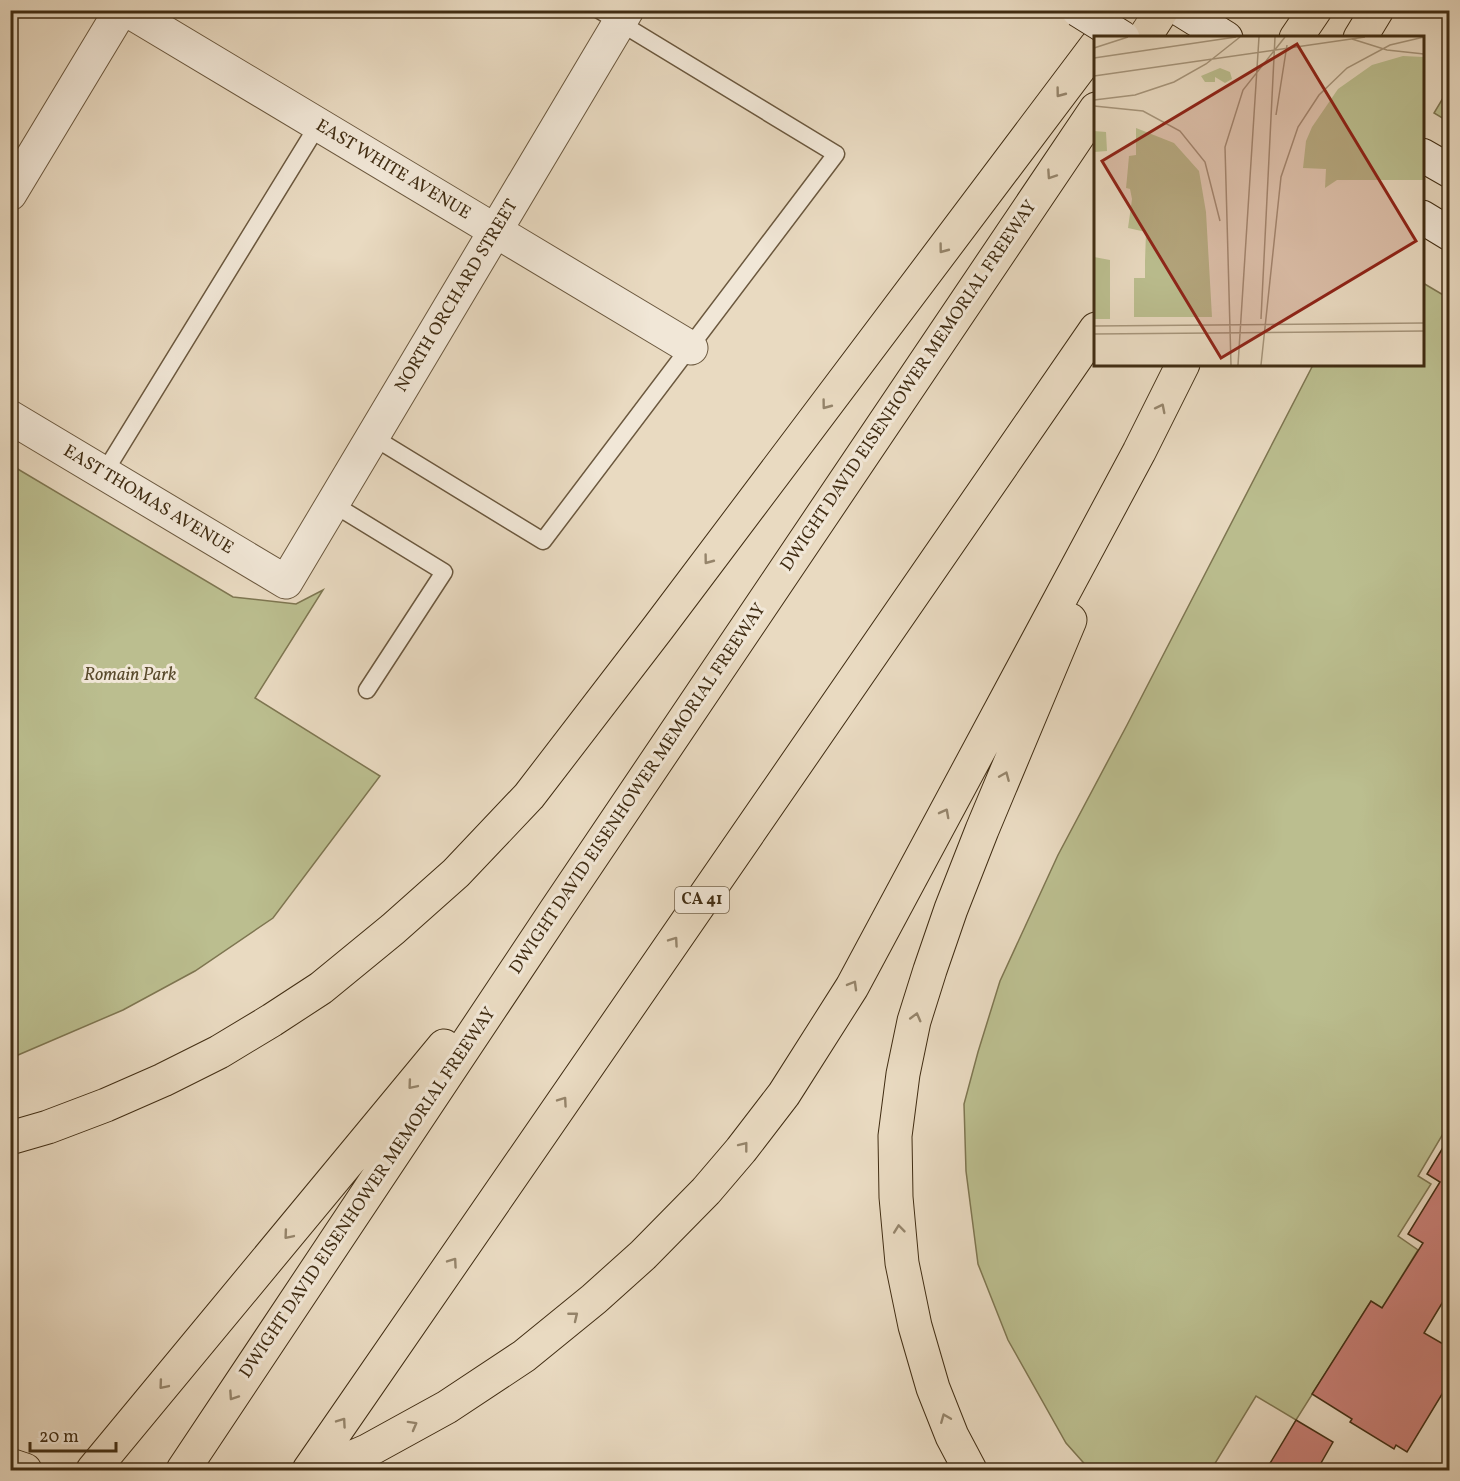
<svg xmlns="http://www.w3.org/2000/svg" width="1460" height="1481" viewBox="0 0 1460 1481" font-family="Vollkorn,serif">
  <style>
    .green { fill: #bbbe8f; stroke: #7e7651; stroke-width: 1.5 }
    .building { fill: #c97f77; stroke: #412d13; stroke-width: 1.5 }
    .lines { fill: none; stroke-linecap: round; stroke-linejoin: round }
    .lane-casing { stroke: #6b583e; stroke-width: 19 }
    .street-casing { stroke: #6b583e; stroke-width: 35 }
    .secondary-casing { stroke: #412d13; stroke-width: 35 }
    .highway-casing { stroke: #412d13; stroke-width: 35 }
    .lane { stroke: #f1e7d7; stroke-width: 16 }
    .street { stroke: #f1e7d7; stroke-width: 33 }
    .secondary { stroke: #f1e7d7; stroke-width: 33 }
    .highway { stroke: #e9dac1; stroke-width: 33 }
    .secondary-bridge-casing { stroke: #412d13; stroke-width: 35; stroke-linecap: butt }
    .secondary-bridge { stroke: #f1e7d7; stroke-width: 33 }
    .oneway { stroke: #95846a }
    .labels { text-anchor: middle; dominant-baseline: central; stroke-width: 6; stroke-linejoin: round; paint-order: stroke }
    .shield { fill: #f1e7d7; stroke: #76654e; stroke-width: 1.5 }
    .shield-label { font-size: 16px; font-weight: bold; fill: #412d13 }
    .street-label { font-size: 18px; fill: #412d13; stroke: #f1e7d7 }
    .park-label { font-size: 18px; font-style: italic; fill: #594a2c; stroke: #f1e7d7 }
    .inset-road { fill: none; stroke: #a6957b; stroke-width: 1.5 }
    .view { fill: #8f2418; fill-opacity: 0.15; stroke: #8f2418; stroke-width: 3 }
    .inset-edge { fill: none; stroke: #412d13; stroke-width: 3 }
  </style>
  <rect width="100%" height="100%" fill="#e9dac1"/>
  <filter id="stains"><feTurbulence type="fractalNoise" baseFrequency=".00333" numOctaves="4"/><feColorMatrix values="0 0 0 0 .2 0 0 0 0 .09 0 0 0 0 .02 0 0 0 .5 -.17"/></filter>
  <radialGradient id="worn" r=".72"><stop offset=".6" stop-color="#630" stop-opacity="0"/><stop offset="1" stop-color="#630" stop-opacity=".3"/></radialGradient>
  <path class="green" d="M 1449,88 L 1449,122 L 1434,113 Z
    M 1423,283 L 1450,299 L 1450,1122 L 1418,1176 L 1431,1184 L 1398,1236 L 1418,1250 L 1382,1308 L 1371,1301 L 1296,1420 L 1256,1396 L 1211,1470 L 1090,1470 L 1066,1443 L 1008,1340 L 978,1264 L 966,1171 L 964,1104 L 978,1052 L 1000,981 L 1058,855 L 1127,725 L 1313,365 L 1422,364 Z
    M 11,465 L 233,597 L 296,604 L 323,590 L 255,698 L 380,776 L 273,918 L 195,971 L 123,1010 L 11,1058 Z"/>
  <path class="building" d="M 1450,1136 L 1450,1296 L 1447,1295 L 1424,1333 L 1450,1348 L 1450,1381 L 1407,1452 L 1396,1445 L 1394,1449 L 1350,1422 L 1352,1419 L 1312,1394 L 1371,1301 L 1382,1308 L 1423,1243 L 1408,1234 L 1440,1182 L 1427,1174 Z
    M 1296,1420 L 1333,1442 L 1317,1470 L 1266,1470 Z"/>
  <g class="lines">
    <defs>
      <path id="lane" d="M 373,437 L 543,541 L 836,154 L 599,10
        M 104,473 L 318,125
        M 333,504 L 444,572 L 367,690"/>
      <path id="street" d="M 127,10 L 691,348
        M 10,194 L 121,10
        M 10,417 L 286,582 L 627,10"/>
      <path id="secondary" d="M 1181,10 L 1226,38
        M 1422,155 L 1450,171
        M 1422,217 L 1450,234"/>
      <path id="highway" d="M 1102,38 L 1122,10
        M 1144,38 L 1162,10
        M 1296,38 L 1315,10
        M 1360,38 L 1377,10
        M 10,1138 L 48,1127 L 106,1105 L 163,1080 L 219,1052 L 272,1020 L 321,988 L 393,929 L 456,873 L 529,796 L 658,628 L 1096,46
        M 10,1465 L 25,1470
        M 93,1470 L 444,1046
        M 183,1470 L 556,910 L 1096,109
        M 309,1470 L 1096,329
        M 323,1470 L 367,1451 L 447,1407 L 524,1356 L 594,1299 L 643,1255 L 706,1191 L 741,1150 L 784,1094 L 852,987 L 1139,452 L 1183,364
        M 970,1470 L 952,1436 L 933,1388 L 915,1326 L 902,1263 L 896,1197 L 895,1136 L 903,1074 L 914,1021 L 930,970 L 951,909 L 982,830 L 1070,620"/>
    </defs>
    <use href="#lane" class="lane-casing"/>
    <use href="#street" class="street-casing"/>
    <use href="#secondary" class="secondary-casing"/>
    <use href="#highway" class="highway-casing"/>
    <use href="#lane" class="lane"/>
    <use href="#street" class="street"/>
    <use href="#secondary" class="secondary"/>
    <use href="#highway" class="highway"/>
    <defs>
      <path id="secondary-bridge" d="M 1078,10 L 1123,38"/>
    </defs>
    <use href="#secondary-bridge" class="secondary-bridge-casing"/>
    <use href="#secondary-bridge" class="secondary-bridge"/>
  </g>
  <defs><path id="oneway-chevron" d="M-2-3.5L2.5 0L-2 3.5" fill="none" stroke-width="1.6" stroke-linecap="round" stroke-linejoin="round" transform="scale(1.5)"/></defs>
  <g class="oneway">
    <use href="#oneway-chevron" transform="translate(1060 93) rotate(127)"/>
    <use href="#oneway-chevron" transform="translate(1051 175) rotate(124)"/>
    <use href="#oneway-chevron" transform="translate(943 249) rotate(127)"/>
    <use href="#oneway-chevron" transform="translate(826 405) rotate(127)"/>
    <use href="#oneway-chevron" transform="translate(1161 408) rotate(-63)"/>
    <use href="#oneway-chevron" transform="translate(708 560) rotate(127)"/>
    <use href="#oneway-chevron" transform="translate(1005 776) rotate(-67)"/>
    <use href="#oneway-chevron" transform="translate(945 813) rotate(-62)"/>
    <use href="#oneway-chevron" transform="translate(674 941) rotate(-55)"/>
    <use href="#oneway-chevron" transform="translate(853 985) rotate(-60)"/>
    <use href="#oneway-chevron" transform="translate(916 1017) rotate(-75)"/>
    <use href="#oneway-chevron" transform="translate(412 1085) rotate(130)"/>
    <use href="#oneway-chevron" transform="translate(563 1101) rotate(-55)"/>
    <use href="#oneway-chevron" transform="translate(744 1146) rotate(-52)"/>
    <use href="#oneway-chevron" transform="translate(899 1229) rotate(-96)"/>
    <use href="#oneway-chevron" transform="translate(288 1235) rotate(130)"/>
    <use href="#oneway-chevron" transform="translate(453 1262) rotate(-55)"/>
    <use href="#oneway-chevron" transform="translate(574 1316) rotate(-39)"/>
    <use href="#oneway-chevron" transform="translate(163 1385) rotate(130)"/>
    <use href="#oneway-chevron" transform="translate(233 1396) rotate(124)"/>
    <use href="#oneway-chevron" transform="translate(945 1418) rotate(-112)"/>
    <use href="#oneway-chevron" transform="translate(342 1422) rotate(-55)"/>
    <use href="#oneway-chevron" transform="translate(413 1425) rotate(-29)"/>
  </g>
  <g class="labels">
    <rect class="shield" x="675" y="887" width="54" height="26" rx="4.5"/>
    <g class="shield-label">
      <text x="702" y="900">CA 41</text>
    </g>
    <g class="street-label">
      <text transform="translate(393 170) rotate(31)">EAST WHITE AVENUE</text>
      <text transform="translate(457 296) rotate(-59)">NORTH ORCHARD STREET</text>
      <text transform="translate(909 386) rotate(-56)">DWIGHT DAVID EISENHOWER MEMORIAL FREEWAY</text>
      <text transform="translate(148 500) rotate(31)">EAST THOMAS AVENUE</text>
      <text transform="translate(638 789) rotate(-56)">DWIGHT DAVID EISENHOWER MEMORIAL FREEWAY</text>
      <text transform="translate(368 1193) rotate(-56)">DWIGHT DAVID EISENHOWER MEMORIAL FREEWAY</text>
    </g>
    <g class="park-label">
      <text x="130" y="675">Romain Park</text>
    </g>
  </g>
  <g transform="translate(1094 36)">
    <rect width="330" height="330" fill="#e9dac1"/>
    <path d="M 309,20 L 330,21 L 330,144 L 243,144 L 231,152 L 232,133 L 209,132 L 212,105 L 218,91 L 244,53 L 278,29 ZM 126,32 L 136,36 L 138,43 L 131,47 L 121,41 L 121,46 L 111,46 L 107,40 ZM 42,92 L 80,107 L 105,135 L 112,176 L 118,281 L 40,281 L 40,242 L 51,242 L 51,225 L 52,196 L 34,192 L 38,163 L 36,153 L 32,152 L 33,142 L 35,120 L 42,119 ZM 0,95 L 12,96 L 13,115 L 0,116 ZM 0,221 L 16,224 L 16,283 L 0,283 Z" fill="#bbbe8f"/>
    <path class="inset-road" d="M 258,3 L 293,14 L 330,18M 0,12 L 34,1M 0,22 L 142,1M 0,40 L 271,1M 0,64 L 41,59 L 80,46 L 112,28 L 146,1M 0,70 L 49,75 L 86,95 L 111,126 L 126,185M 182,79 L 193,9M 167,283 L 181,1M 0,290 L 330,287M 0,298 L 330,295M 137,329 L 131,111 L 149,54 L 191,1M 144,329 L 165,1M 167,329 L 187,141 L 204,91 L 225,59 L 253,32 L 296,9 L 330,1"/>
    <path class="view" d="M 203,8 L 322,205 L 127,322 L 8,125 Z"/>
    <rect width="330" height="330" class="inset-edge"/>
  </g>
  <rect width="1460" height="1481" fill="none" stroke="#e9dac1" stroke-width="36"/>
  <rect x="12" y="12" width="1436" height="1457" fill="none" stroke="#412d13" stroke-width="3"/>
  <rect x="18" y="18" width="1424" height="1445" fill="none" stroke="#412d13" stroke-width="1.5"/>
  <path d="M30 1442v9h86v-9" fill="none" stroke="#412d13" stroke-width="3"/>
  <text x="39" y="1442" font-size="18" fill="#412d13" stroke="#f1e7d7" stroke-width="4.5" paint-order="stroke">20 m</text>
  <rect width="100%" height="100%" filter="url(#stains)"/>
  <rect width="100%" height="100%" fill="url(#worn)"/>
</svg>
